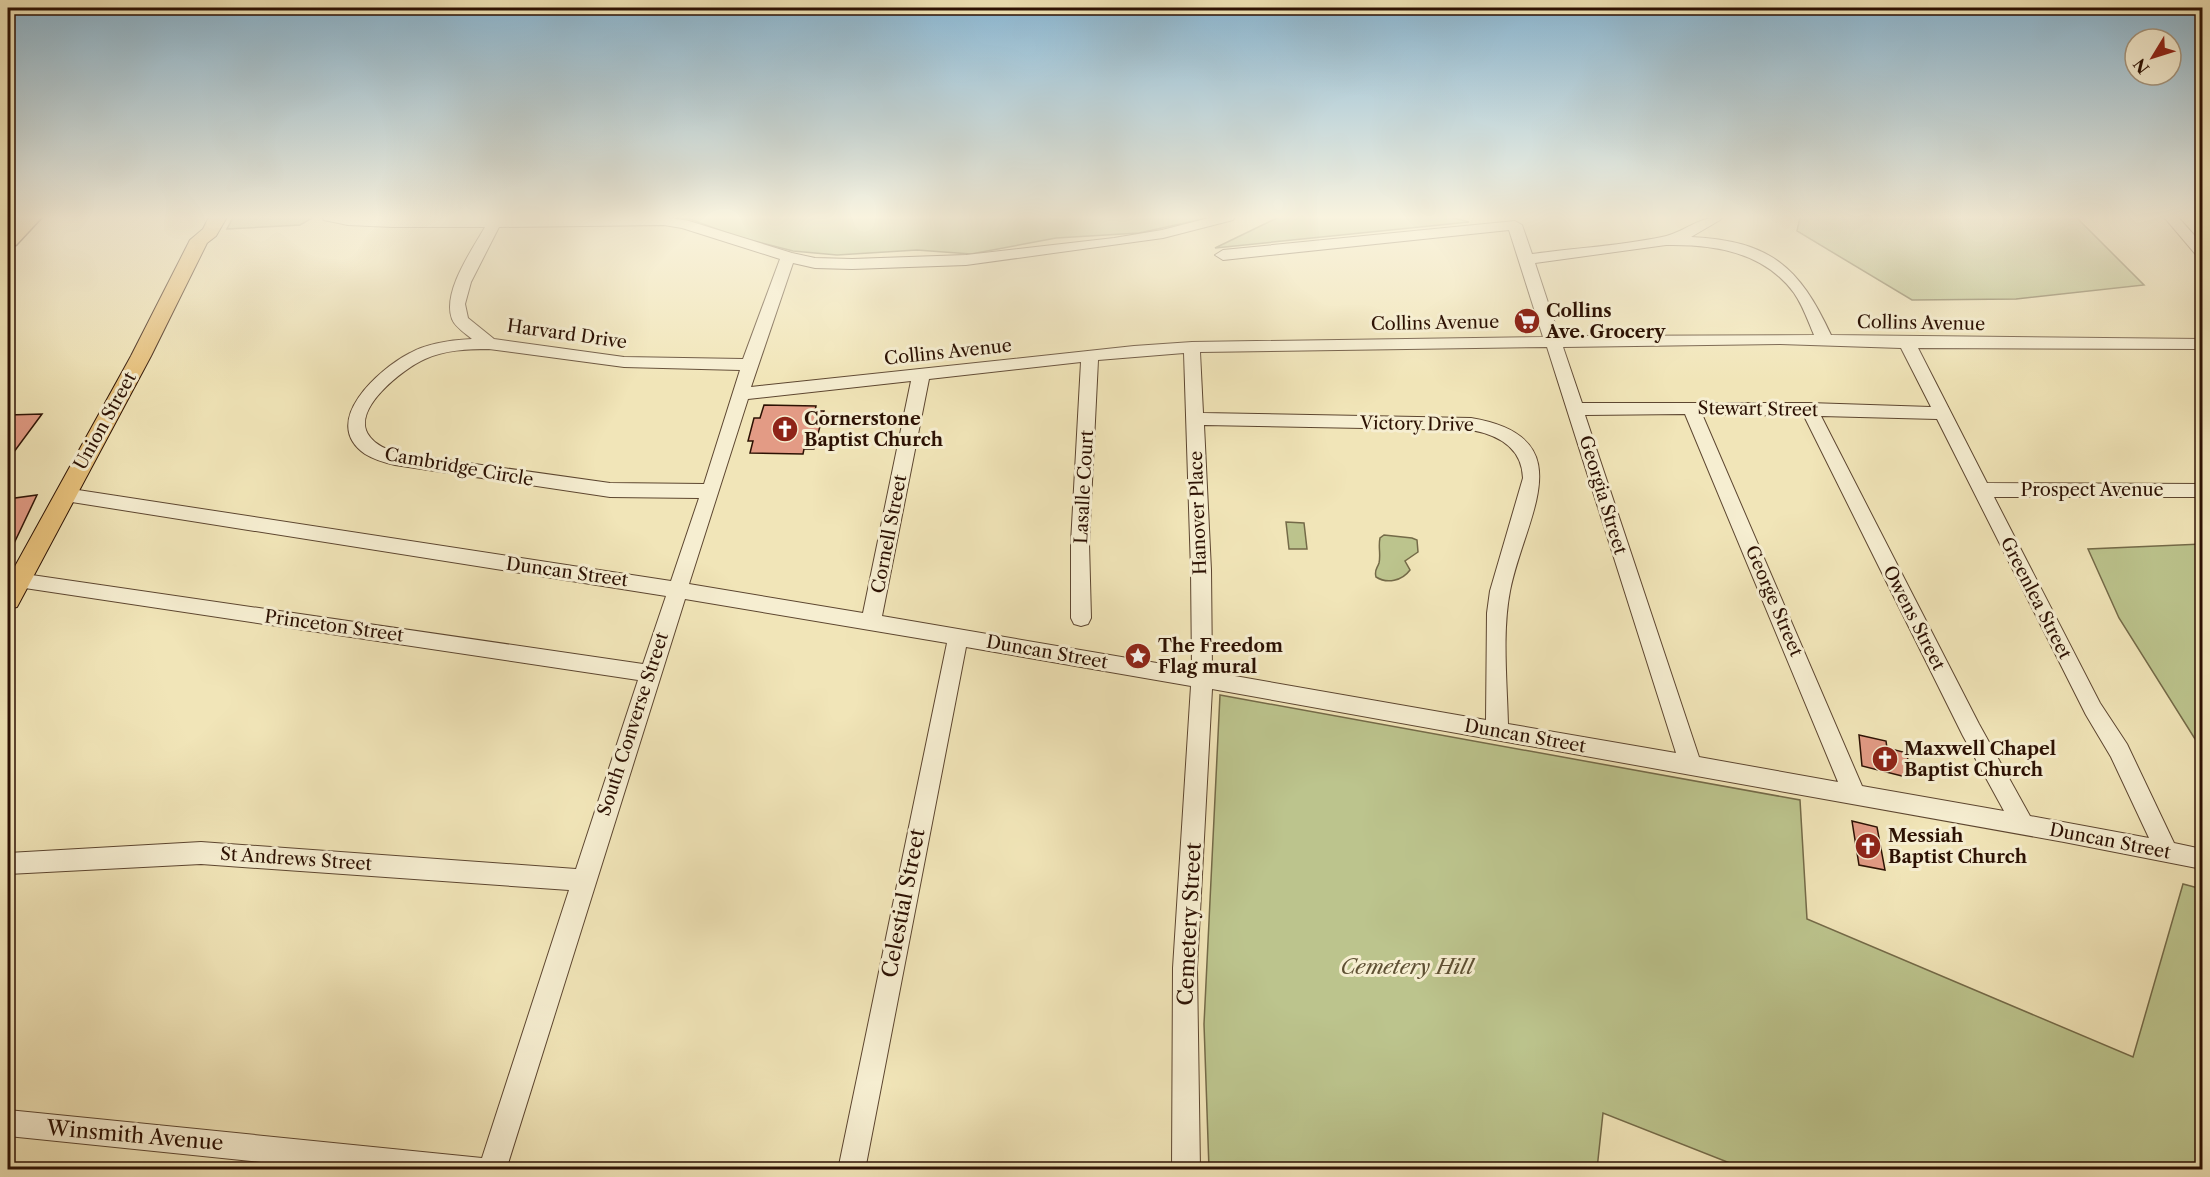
<svg xmlns="http://www.w3.org/2000/svg" width="2210" height="1177" viewBox="0 0 2210 1177" font-family="'Libre Caslon Text',serif">
  <style>
    .green { fill: #bcc48d; stroke: #746a48; stroke-width: 1.5 }
    .building { fill: #e39b85; stroke: #2c1103; stroke-width: 1.5 }
    .lines { fill: none; stroke-linecap: round; stroke-linejoin: round }
    .minor-casing { stroke: #5d4630; stroke-width: 2 }
    .major-casing { stroke: #2c1103; stroke-width: 2 }
    .highway-casing { stroke: #2c1103; stroke-width: 3 }
    .minor { fill: #f6eed1; fill-rule: evenodd }
    .major { fill: #e8c27c; fill-rule: evenodd }
    .highway { fill: #e8c27c; fill-rule: evenodd }
    .labels { text-anchor: middle; dominant-baseline: central; stroke-width: 6; stroke-linejoin: round; paint-order: stroke }
    .poi-label { font-size: 18px; font-weight: bold; fill: #2c1103; stroke: #f6eed1; text-anchor: start }
    .street-label { font-size: 18px; fill: #2c1103; stroke: #f6eed1 }
    .near-street-label { font-size: 21px; fill: #2c1103; stroke: #f6eed1 }
    .near-park-label { font-size: 21px; font-style: italic; fill: #5e5033; stroke: #f6eed1 }
  </style>
  <rect width="100%" height="100%" fill="#f1e5b8"/>
  <filter id="stains"><feTurbulence type="fractalNoise" baseFrequency=".00333" numOctaves="4"/><feColorMatrix values="0 0 0 0 .2 0 0 0 0 .09 0 0 0 0 .02 0 0 0 .5 -.17"/></filter>
  <radialGradient id="worn" r=".72"><stop offset=".6" stop-color="#630" stop-opacity="0"/><stop offset="1" stop-color="#630" stop-opacity=".3"/></radialGradient>
  <path class="green" d="M 233,217 L 314,217 L 300,225 L 227,229 Z
    M 655,217 L 1212,217 L 1139,233 L 1056,238 L 971,254 L 917,250 L 837,255 L 793,251 L 735,236 L 690,219 Z
    M 1279,217 L 1450,217 L 1469,222 L 1215,248 Z
    M 1800,217 L 2076,217 L 2144,285 L 2016,299 L 1912,300 L 1797,231 Z
    M 1286,522 L 1304,523 L 1307,549 L 1289,549 Z
    M 1384,535 L 1412,538 L 1417,540 L 1418,552 L 1405,561 L 1410,570 C 1402,581 1387,584 1376,577 C 1374,570 1377,569 1379,563 C 1381,554 1378,547 1380,538 Z
    M 2202,544 L 2202,739 L 2195,739 L 2119,618 L 2088,549 Z
    M 1220,695 L 1800,800 L 1807,919 L 2133,1057 L 2183,884 L 2202,889 L 2202,1169 L 1745,1169 L 1603,1113 L 1597,1169 L 1209,1169 L 1204,1024 Z"/>
  <path class="building" d="M 764,405 L 816,406 L 815,411 L 824,411 L 814,449 L 804,449 L 803,454 L 750,453 L 753,441 L 748,441 L 754,418 L 760,418 Z
    M 42,414 L 8,460 L 8,415 Z
    M 37,495 L 8,556 L 8,499 Z
    M 1859,735 L 1886,741 L 1887,748 L 1907,753 L 1910,778 L 1862,766 Z
    M 1852,821 L 1877,827 L 1885,870 L 1859,865 Z"/>
  <g class="lines">
    <defs>
      <path id="minor" d="M 322,217 L 664,217 L 689,221 L 792,253 L 815,258 L 852,259 L 966,255 L 1114,238 L 1162,230 L 1213,217 L 1235,217 L 1233,220 L 1163,238 L 966,265 L 852,269 L 815,268 L 793,263 L 751,387 L 1134,346 L 1192,342 L 1543,337 L 1509,230 L 1223,260 L 1215,255 L 1223,250 L 1515,221 L 1522,225 L 1532,254 C 1575,248 1619,246 1662,237 C 1686,232 1696,217 1722,217 L 1720,220 L 1691,237 C 1770,241 1799,266 1831,335 L 2202,339 L 2202,349 L 1918,348 L 1987,483 L 2202,484 L 2202,497 L 1994,497 L 2100,703 L 2127,744 L 2174,843 L 2202,849 L 2202,869 L 2064,842 L 1212,689 L 1197,968 L 1200,1170 L 1172,1170 L 1173,968 L 1191,686 L 966,647 L 865,1170 L 838,1170 L 947,643 L 685,599 L 506,1170 L 338,1170 L 8,1136 L 8,1110 L 482,1158 L 569,890 L 201,864 L 8,874 L 8,853 L 201,842 L 576,869 L 638,680 L 18,587 L 11,585 L 8,580 L 11,575 L 18,573 L 643,664 L 666,596 L 59,500 L 56,495 L 59,490 L 65,488 L 671,581 L 699,498 L 610,497 L 395,465 C 386,463 373,459 365,454 C 319,422 379,369 410,353 C 428,343 451,340 472,339 C 465,333 455,327 452,319 C 442,292 472,250 485,227 L 393,227 L 348,225 L 324,220 ZM 664,225 L 682,228 L 780,259 L 743,359 L 624,357 L 494,339 L 468,318 L 465,304 L 471,282 L 499,227 ZM 1666,245 C 1714,244 1764,252 1794,293 C 1803,306 1808,321 1814,335 L 1559,336 L 1535,263 ZM 1780,344 L 1901,348 L 1931,407 L 1809,403 L 1582,403 L 1563,347 ZM 1547,347 L 1676,753 L 1508,724 C 1507,682 1502,632 1510,591 C 1524,518 1586,437 1471,418 L 1203,413 L 1200,352 ZM 489,349 L 624,367 L 740,370 L 704,484 L 610,483 L 397,453 C 387,449 377,446 370,437 C 348,411 404,368 425,359 C 445,350 467,349 489,349 ZM 1184,353 L 1191,570 L 1192,669 L 882,616 L 929,379 L 1081,362 L 1071,543 L 1071,618 L 1074,624 L 1081,626 L 1088,624 L 1091,618 L 1089,543 L 1098,360 ZM 911,381 L 863,613 L 689,584 L 748,399 ZM 1685,414 L 1838,782 L 1699,757 L 1585,415 ZM 1702,414 L 1804,416 L 1963,736 L 2004,811 L 1862,786 ZM 1821,416 L 1937,419 L 2086,715 L 2111,757 L 2149,838 L 2030,816 L 1979,724 ZM 1204,425 L 1471,430 C 1499,435 1522,448 1523,478 L 1490,591 L 1487,613 L 1486,720 L 1212,672 L 1211,570 Z
        M 2164,217 L 2178,217 L 2202,244 L 2202,257 L 2197,256 Z"/>
      <path id="major" d="M 209,217 L 227,217 L 216,236 L 207,243 L 151,356 L 17,607 L 8,609 L 8,579 L 131,356 L 190,240 L 203,229 Z"/>
      <path id="highway" d="M 19,217 L 42,217 L 16,245 L 8,246 L 8,228 Z"/>
    </defs>
    <use href="#minor" class="minor-casing"/>
    <use href="#major" class="major-casing"/>
    <use href="#highway" class="highway-casing"/>
    <use href="#minor" class="minor"/>
    <use href="#major" class="major"/>
    <use href="#highway" class="highway"/>
  </g>
  <linearGradient id="sky" x2="0" y2="1"><stop stop-color="#8ab8d5"/><stop offset="0.57" stop-color="#f9f3df"/><stop offset="1" stop-color="#f9f3df" stop-opacity="0"/></linearGradient>
  <rect width="2210" height="381" fill="url(#sky)"/>
  <defs>
    <symbol id="supermarket-disc" viewBox="-11 -11 22 22"><circle r="9.5" fill="#8f2418" stroke="#f6eed1"/><path d="M-6-5.5h2.5l.6 2H6L4.5 2H-2.5L-4.4-4H-6ZM-1.5 3.2a1.3 1.3 0 1 0 .1 0ZM3 3.2a1.3 1.3 0 1 0 .1 0Z" fill="#fff"/></symbol>
    <symbol id="church-disc" viewBox="-11 -11 22 22"><circle r="9.5" fill="#8f2418" stroke="#f6eed1"/><path d="M-1.2-6h2.4v3.5h3.3v2.4h-3.3V6h-2.4V-.1h-3.3v-2.4h3.3Z" fill="#fff"/></symbol>
    <symbol id="sight-disc" viewBox="-11 -11 22 22"><circle r="9.5" fill="#8f2418" stroke="#f6eed1"/><path d="M0-6L1.8-2.2L6-1.7L2.9 1.2L3.7 5.4L0 3.3L-3.7 5.4L-2.9 1.2L-6-1.7L-1.8-2.2Z" fill="#fff"/></symbol>
  </defs>
  <g fill-rule="evenodd">
    <use href="#supermarket-disc" x="1512" y="306" width="30" height="30"/>
    <use href="#church-disc" x="770" y="414" width="30" height="30"/>
    <use href="#sight-disc" x="1123" y="641" width="30" height="30"/>
    <use href="#church-disc" x="1870" y="744" width="30" height="30"/>
    <use href="#church-disc" x="1853" y="831" width="30" height="30"/>
  </g>
  <g class="labels">
    <g class="poi-label">
      <text x="1546" y="311">Collins<tspan x="1546" dy="21">Ave. Grocery</tspan></text>
      <text x="804" y="419">Cornerstone<tspan x="804" dy="21">Baptist Church</tspan></text>
      <text x="1158" y="646">The Freedom<tspan x="1158" dy="21">Flag mural</tspan></text>
      <text x="1904" y="749">Maxwell Chapel<tspan x="1904" dy="21">Baptist Church</tspan></text>
      <text x="1888" y="836">Messiah<tspan x="1888" dy="21">Baptist Church</tspan></text>
    </g>
    <g class="street-label">
      <text transform="translate(1435 323) rotate(-1)">Collins Avenue</text>
      <text transform="translate(1921 323) rotate(1)">Collins Avenue</text>
      <text transform="translate(567 334) rotate(8)">Harvard Drive</text>
      <text transform="translate(948 352) rotate(-6)">Collins Avenue</text>
      <text transform="translate(1758 409) rotate(1)">Stewart Street</text>
      <text transform="translate(105 421) rotate(-61)">Union Street</text>
      <text transform="translate(1417 424) rotate(1)">Victory Drive</text>
      <text transform="translate(459 467) rotate(10)">Cambridge Circle</text>
      <text transform="translate(1084 487) rotate(-87)">Lasalle Court</text>
      <text x="2092" y="490">Prospect Avenue</text>
      <text transform="translate(1603 495) rotate(73)">Georgia Street</text>
      <text transform="translate(1198 513) rotate(-92)">Hanover Place</text>
      <text transform="translate(889 534) rotate(-79)">Cornell Street</text>
      <text transform="translate(567 572) rotate(8)">Duncan Street</text>
      <text transform="translate(2036 598) rotate(63)">Greenlea Street</text>
      <text transform="translate(1774 601) rotate(67)">George Street</text>
      <text transform="translate(1914 618) rotate(63)">Owens Street</text>
      <text transform="translate(334 626) rotate(8)">Princeton Street</text>
      <text transform="translate(1047 652) rotate(10)">Duncan Street</text>
      <text transform="translate(633 724) rotate(-72)">South Converse Street</text>
      <text transform="translate(1525 736) rotate(10)">Duncan Street</text>
      <text transform="translate(2110 841) rotate(11)">Duncan Street</text>
      <text transform="translate(296 859) rotate(4)">St Andrews Street</text>
    </g>
    <g class="near-street-label">
      <text transform="translate(903 903) rotate(-79)">Celestial Street</text>
      <text transform="translate(1189 924) rotate(-87)">Cemetery Street</text>
      <text transform="translate(135 1135) rotate(5)">Winsmith Avenue</text>
    </g>
    <g class="near-park-label">
      <text x="1407" y="966">Cemetery Hill</text>
    </g>
  </g>
  <rect width="2210" height="1177" fill="none" stroke="#f1e5b8" stroke-width="30"/>
  <rect x="9" y="9" width="2192" height="1159" fill="none" stroke="#2c1103" stroke-width="3"/>
  <rect x="15" y="15" width="2180" height="1147" fill="none" stroke="#2c1103" stroke-width="1.5"/>
  <g transform="translate(2153 57) rotate(232)"><circle r="28" fill="#f6eed1" stroke="#a5967f" stroke-width="1.5"/>
  <path d="M0-4.5L10 22L0 15L-10 22Z" fill="#8f2418"/>
  <text y="-9" font-size="16" font-weight="bold" text-anchor="middle" fill="#2c1103">N</text>
  </g>
  <rect width="100%" height="100%" filter="url(#stains)"/>
  <rect width="100%" height="100%" fill="url(#worn)"/>
</svg>
